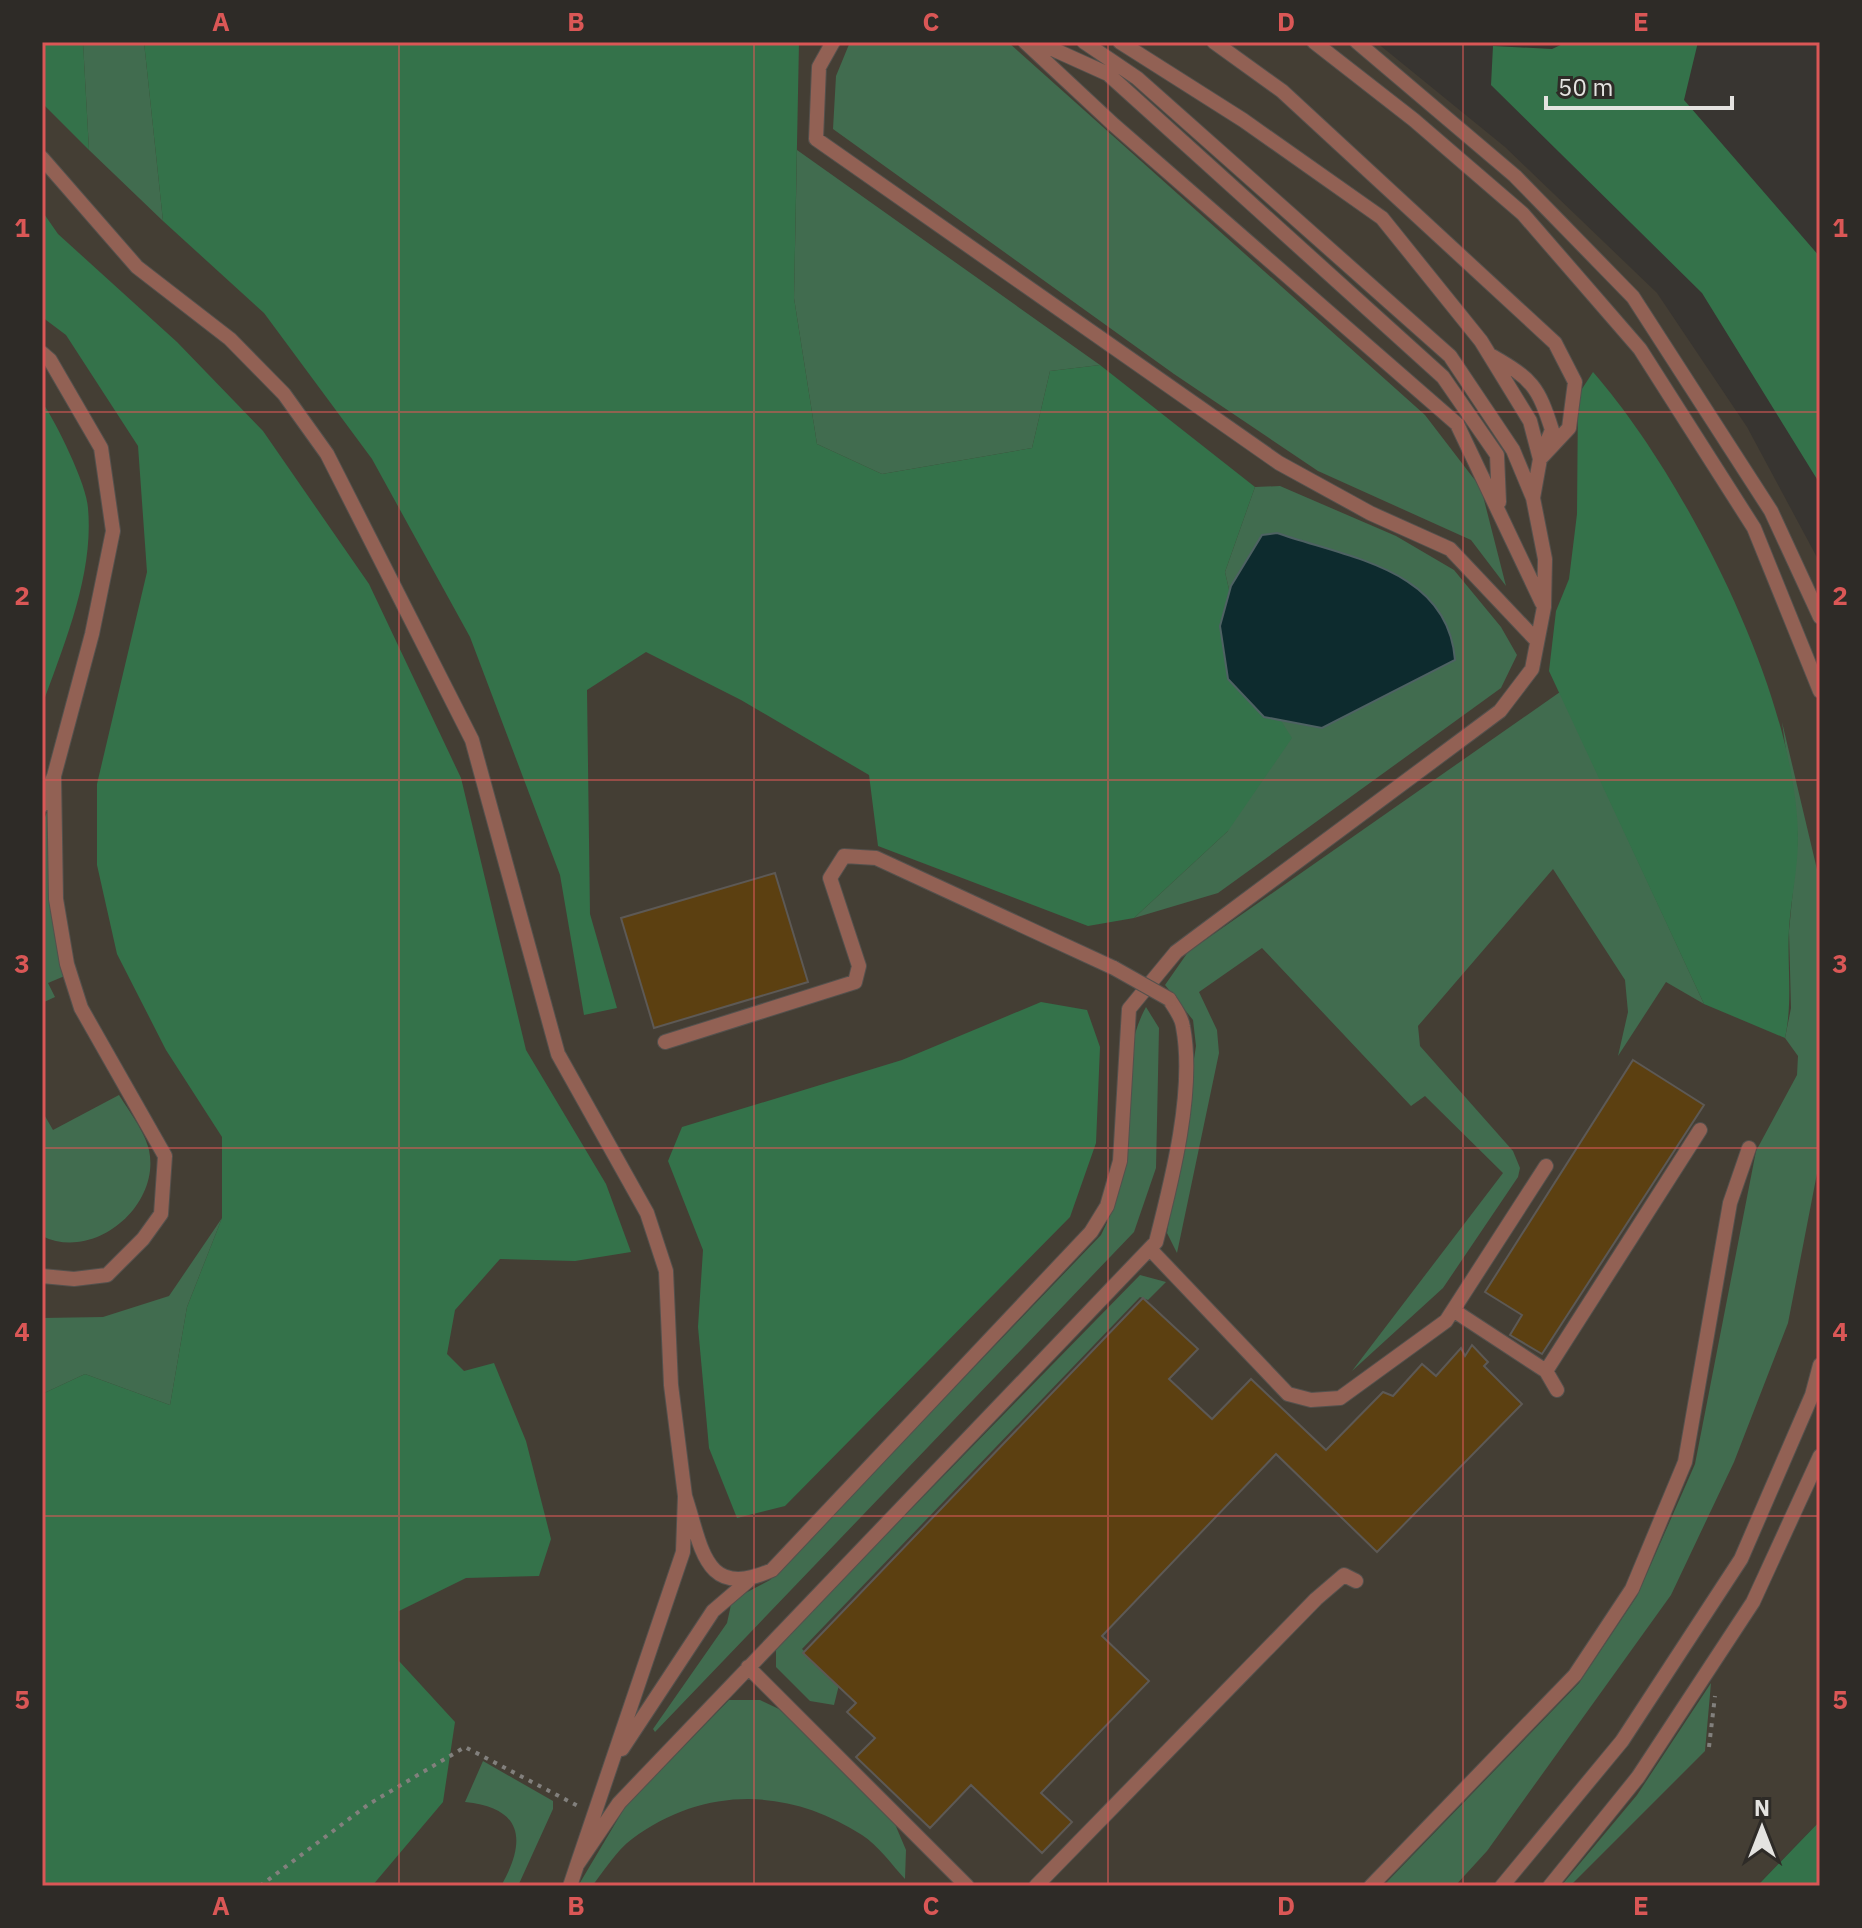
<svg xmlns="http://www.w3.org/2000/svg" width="1862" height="1928" viewBox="0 0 1862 1928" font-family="'IBM Plex Sans',sans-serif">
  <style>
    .built { fill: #443e34 }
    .green { fill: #416c4f }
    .forest { fill: #34724a }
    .water { fill: #0d2b2e; stroke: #4e6263; stroke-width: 2 }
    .building { fill: #5c4011; stroke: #5d5955; stroke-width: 2 }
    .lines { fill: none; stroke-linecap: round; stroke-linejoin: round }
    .lane-casing { stroke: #54514d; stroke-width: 16 }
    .path { stroke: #82807d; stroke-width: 4; stroke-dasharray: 4 6; stroke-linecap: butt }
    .lane { stroke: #926154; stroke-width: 14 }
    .lane-bridge-casing { stroke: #54514d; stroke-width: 16; stroke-linecap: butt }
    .lane-bridge { stroke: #926154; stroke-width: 14 }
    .grid { fill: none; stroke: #da5756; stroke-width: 2; stroke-opacity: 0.55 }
    .neatline { fill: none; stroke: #da5756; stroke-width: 3 }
    .grid-label { font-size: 26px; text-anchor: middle; font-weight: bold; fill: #da5756 }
  </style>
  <rect width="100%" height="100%" fill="#383531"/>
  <path class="built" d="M 42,42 L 1376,42 L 1505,147 L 1657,293 L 1747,427 L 1820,563 L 1820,1821 L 1757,1886 L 42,1886 Z"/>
  <path class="green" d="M 83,42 L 144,42 L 163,221 L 89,150 Z
    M 850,42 L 1008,42 L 1425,415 L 1481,488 L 1506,586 L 1471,540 L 1318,471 L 1174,374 L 833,129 L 836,76 Z
    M 797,150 L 1100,365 L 1050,371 L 1032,448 L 882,474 L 817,444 L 794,298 Z
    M 1280,486 L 1396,536 L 1454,570 L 1501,627 L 1517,655 L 1501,688 L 1218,893 L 1134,918 L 1228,831 L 1247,667 L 1225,572 L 1255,487 Z
    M 1560,692 L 1704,1004 L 1666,982 L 1618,1056 L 1628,1012 L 1625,980 L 1553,869 L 1418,1026 L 1420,1046 L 1513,1151 L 1520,1168 L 1518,1177 L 1443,1288 L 1352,1371 L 1503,1173 L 1425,1096 L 1411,1106 L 1262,948 L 1199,992 L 1217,1030 L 1219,1053 L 1177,1253 L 1167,1233 L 1196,1046 L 1193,1020 L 1165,985 L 1188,952 Z
    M 1782,722 L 1820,882 L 1820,1158 L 1788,1323 L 1734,1462 L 1671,1595 L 1487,1851 L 1455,1886 L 1383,1886 L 1579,1683 L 1637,1596 L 1695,1464 L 1756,1151 L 1797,1075 L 1798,1056 L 1785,1038 L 1791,1008 L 1789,931 L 1798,837 Z
    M 47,812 L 54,924 L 67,975 L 48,983 L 55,997 L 42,1003 L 42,825 Z
    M 1146,1007 L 1159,1028 L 1156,1168 L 1134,1232 L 655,1732 L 653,1729 L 727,1623 L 732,1600 L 770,1580 L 1101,1235 C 1113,1211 1122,1186 1125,1159 C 1132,1108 1120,1054 1146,1007 Z
    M 119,1095 C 129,1111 145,1132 149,1150 C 161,1206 94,1262 42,1236 L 42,1111 L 53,1130 Z
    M 222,1218 L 187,1307 L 170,1405 L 85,1374 L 42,1394 L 42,1318 L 103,1317 L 169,1296 Z
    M 1140,1275 L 1166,1282 L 1148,1300 L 1140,1297 L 802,1649 L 839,1685 L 834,1705 L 810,1701 L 776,1667 L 776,1650 L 786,1637 Z
    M 1711,1683 L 1705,1751 L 1570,1886 L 1561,1886 L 1637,1795 Z
    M 729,1700 L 760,1700 L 779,1709 L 892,1817 L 906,1850 L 905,1879 C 892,1865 878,1845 862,1835 C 788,1787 704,1786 632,1839 C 616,1851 604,1871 592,1886 L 578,1886 L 625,1807 Z
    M 483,1761 L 553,1801 L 553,1809 L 518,1886 L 501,1886 C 527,1840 523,1808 465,1802 Z"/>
  <path class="forest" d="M 42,42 L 83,42 L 89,150 L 42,103 Z
    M 144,42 L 799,42 L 794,298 L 817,444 L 882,474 L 1032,448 L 1050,371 L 1100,365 L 1255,487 L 1225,572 L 1247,667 L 1292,738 L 1228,831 L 1134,918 L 1088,926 L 878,846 L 869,775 L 741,700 L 646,652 L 587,690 L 590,914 L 617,1008 L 584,1015 L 560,875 L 470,637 L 372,459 L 264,313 L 163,221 Z
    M 1567,42 L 1698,42 L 1684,100 L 1820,257 L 1820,484 L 1702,293 L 1491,85 L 1493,46 L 1552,49 Z
    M 42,211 L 58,234 L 177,342 L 263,431 L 369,584 L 461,778 L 526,1050 L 606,1184 L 631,1252 L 575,1261 L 500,1259 L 455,1310 L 447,1354 L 464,1371 L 494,1363 L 526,1441 L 551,1539 L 539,1576 L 466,1578 L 399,1611 L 399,1661 L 455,1722 L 443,1802 L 372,1886 L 42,1886 L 42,1394 L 85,1374 L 170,1405 L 187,1307 L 222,1218 L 222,1137 L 166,1050 L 117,954 L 97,865 L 97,784 L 147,572 L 138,446 L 66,335 L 42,317 Z
    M 1593,372 C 1685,477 1797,696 1798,838 C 1798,868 1791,899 1789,929 C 1787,966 1793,1001 1785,1038 L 1704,1004 L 1549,671 L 1556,611 L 1569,579 L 1577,514 L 1578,395 Z
    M 42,402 C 56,422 87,485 88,508 C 94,575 64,644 42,706 Z
    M 1041,1002 L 1087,1010 L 1100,1047 L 1096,1143 L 1070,1217 L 785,1506 L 737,1518 L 709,1448 L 698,1327 L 703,1250 L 668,1161 L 682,1127 L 902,1060 Z
    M 1820,1821 L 1820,1886 L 1757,1886 L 1761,1882 Z"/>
  <path class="water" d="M 1277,533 C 1349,558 1448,569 1455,660 L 1322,728 L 1264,717 L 1228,679 L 1220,626 L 1231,586 L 1262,535 Z"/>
  <path class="building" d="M 775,873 L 808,982 L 654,1028 L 621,918 Z
    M 1633,1060 L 1704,1105 L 1542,1354 L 1510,1335 L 1522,1315 L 1485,1292 Z
    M 1143,1298 L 1198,1349 L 1169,1379 L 1212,1419 L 1251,1379 L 1326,1450 L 1383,1392 L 1393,1396 L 1422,1364 L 1436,1376 L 1461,1348 L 1465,1356 L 1472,1345 L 1488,1362 L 1484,1366 L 1522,1404 L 1377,1552 L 1276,1454 L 1102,1636 L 1149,1681 L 1041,1793 L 1072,1822 L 1042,1853 L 971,1785 L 930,1828 L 856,1757 L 875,1738 L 847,1712 L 856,1703 L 803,1653 Z"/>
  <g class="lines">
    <defs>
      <path id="lane" d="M 833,42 L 819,67 L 816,139 L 1279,463 L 1370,513 L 1450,549 L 1537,641
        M 1025,42 L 1114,125 L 1457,424 L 1542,603
        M 1037,42 L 1108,74 L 1443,377 L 1497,455 L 1499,502
        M 1120,42 L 1243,120 L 1382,218 L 1481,341 L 1530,421 L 1540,459 L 1533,498
        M 1214,42 L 1282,91 L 1555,343 L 1575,382 L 1569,428 L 1540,459
        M 1314,42 L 1414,120 L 1523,214 L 1640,349 L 1754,528 L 1820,691
        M 1357,42 L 1515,176 L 1633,297 L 1771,511 L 1820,617
        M 42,158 L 137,267 L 230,339 L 284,394 L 327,454 L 472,740 L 558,1054 L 647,1213 L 666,1271 L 671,1385 L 685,1496 L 683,1552 L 577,1865
        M 42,353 L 50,360 L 101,448 L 113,531 L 92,634 L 54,776 L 42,805
        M 1492,356 C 1532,379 1538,386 1552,430 L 1543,451
        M 665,1042 L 855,982 L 859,966 L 830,878 L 844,856 L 876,858 L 1114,968
        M 1150,1249 L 1288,1394 L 1311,1400 L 1340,1398 L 1446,1321 L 1546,1166
        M 42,1276 L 74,1279 L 107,1275 L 143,1239 L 161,1214 L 165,1156 L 81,1008 L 67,964 L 56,899 L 54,776
        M 1453,1310 L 1546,1371 L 1557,1390
        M 1546,1371 L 1700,1130
        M 685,1496 C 702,1547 704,1601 772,1570 L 1091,1232 L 1107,1206 L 1120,1161 L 1129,1009 L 1176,952 L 1500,711 L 1532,669 L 1544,607 L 1545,559 L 1533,498 L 1513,450 L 1450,356 L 1137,78 L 1084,42
        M 748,1667 L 967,1886
        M 622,1749 L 713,1611 L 748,1581
        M 570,1886 L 577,1865 L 619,1803 L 1156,1242 C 1172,1180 1195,1090 1183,1027 C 1182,1017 1174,1007 1169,999
        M 1036,1886 L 1316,1599 L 1344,1575 L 1356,1581
        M 1371,1886 L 1575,1675 L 1632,1589 L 1685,1462 L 1730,1203 L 1749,1148
        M 1502,1886 L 1622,1741 L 1741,1559 L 1812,1395 L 1820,1365
        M 1550,1886 L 1638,1777 L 1753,1602 L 1820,1456"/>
    </defs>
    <use href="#lane" class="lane-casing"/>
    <path class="path" d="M 1709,1747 L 1715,1696
      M 260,1886 L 369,1804 L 465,1747 L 578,1806"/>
    <use href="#lane" class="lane"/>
    <defs>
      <path id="lane-bridge" d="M 1114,968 L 1169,999"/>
    </defs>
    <use href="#lane-bridge" class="lane-bridge-casing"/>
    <use href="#lane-bridge" class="lane-bridge"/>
  </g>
  <path class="grid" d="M 399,42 L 399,1886M 754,42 L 754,1886M 1108,42 L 1108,1886M 1463,42 L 1463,1886M 42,412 L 1820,412M 42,780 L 1820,780M 42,1148 L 1820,1148M 42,1516 L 1820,1516"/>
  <rect width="1862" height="1928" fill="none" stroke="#2e2b27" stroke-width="88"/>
  <g transform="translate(1762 1828)" stroke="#2e2b27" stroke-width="6" paint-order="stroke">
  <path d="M0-6L14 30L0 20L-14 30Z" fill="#e4e3e0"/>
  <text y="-12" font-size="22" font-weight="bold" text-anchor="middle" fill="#e4e3e0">N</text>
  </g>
  <path d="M1546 96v12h186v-12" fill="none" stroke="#e4e3e0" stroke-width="4"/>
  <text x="1558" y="96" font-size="24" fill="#e4e3e0" stroke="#2e2b27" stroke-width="6" paint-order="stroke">50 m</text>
  <rect x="44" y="44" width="1774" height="1840" class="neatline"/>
  <g class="grid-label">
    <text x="221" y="31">A</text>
    <text x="576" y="31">B</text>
    <text x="931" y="31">C</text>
    <text x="1286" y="31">D</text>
    <text x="1641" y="31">E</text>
    <text x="22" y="237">1</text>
    <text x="1840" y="237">1</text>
    <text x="22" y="605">2</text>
    <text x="1840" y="605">2</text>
    <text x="22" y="973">3</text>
    <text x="1840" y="973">3</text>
    <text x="22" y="1341">4</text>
    <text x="1840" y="1341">4</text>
    <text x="22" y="1709">5</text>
    <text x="1840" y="1709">5</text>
    <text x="221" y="1915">A</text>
    <text x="576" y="1915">B</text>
    <text x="931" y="1915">C</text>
    <text x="1286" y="1915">D</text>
    <text x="1641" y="1915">E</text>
  </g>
</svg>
